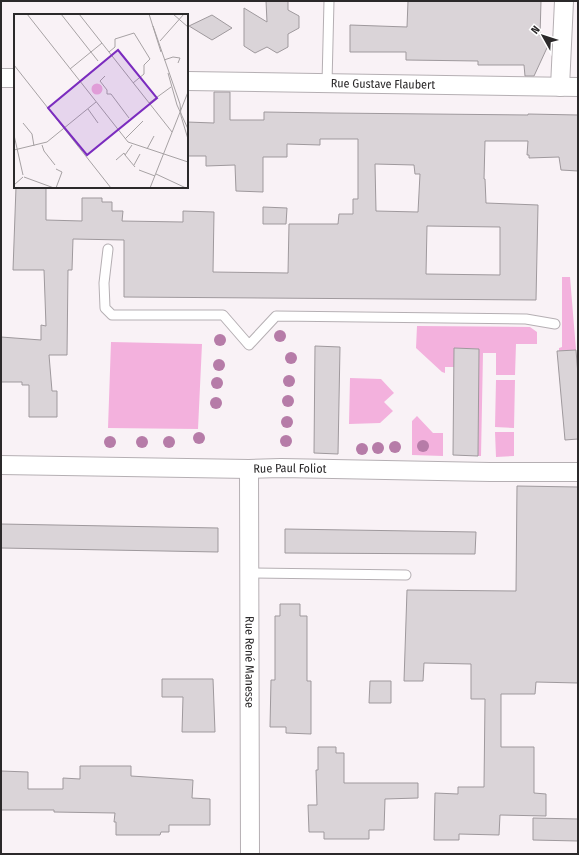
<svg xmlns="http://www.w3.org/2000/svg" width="579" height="855" viewBox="0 0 579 855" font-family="'Fira Sans Condensed',sans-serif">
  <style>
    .green { fill: #f3b1dd }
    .building { fill: #dad4d8; stroke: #9f999d; fill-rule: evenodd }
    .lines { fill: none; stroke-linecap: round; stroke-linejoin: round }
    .service-casing { stroke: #b5afb3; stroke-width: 11 }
    .minor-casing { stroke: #b5afb3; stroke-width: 20 }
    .service { stroke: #fff; stroke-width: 9 }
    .minor { stroke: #fff; stroke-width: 18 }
    .tree { fill: #b67ca8 }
    .labels { text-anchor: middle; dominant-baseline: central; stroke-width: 3; stroke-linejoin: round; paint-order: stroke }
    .street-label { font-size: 12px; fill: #2b292a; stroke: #fff }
    .inset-road { fill: none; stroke: #a7a2a4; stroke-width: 1 }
    .view { fill: #7b2cbf; fill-opacity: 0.15; stroke: #7b2cbf; stroke-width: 2 }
    .inset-edge { fill: none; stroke: #2b292a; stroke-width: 2 }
  </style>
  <rect width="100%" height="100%" fill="#f9f2f6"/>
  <path class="green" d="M 562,277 L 570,277 L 576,350 L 559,351 L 559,348 L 562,347 Z
    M 417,326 L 530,327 L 537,332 L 537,344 L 516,344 L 515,375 L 496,375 L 496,353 L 483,353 L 481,456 L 478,456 L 479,349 L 454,348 L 454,367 L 445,367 L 445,373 L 442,372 L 416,348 Z
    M 111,342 L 202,344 L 198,429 L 108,428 Z
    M 350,378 L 381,379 L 394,393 L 384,402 L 393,411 L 380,423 L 349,424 Z
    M 496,380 L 515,380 L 514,428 L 495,427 Z
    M 417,416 L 433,433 L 443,433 L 443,456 L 412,455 L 412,421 Z
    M 495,432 L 514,432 L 514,456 L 496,457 Z"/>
  <path class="building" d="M 266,1 L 288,1 L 288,10 L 299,16 L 299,28 L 288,34 L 288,47 L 277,53 L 267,47 L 255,53 L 244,46 L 244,8 L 267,22 Z
    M 408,1 L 541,1 L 540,36 L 552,37 L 534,76 L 525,76 L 524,65 L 478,65 L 478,61 L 406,60 L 406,52 L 350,52 L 350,25 L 407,27 Z
    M 212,15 L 232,28 L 212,40 L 189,26 Z
    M 214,92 L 230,92 L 230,120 L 264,120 L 264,112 L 331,113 L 528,115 L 528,114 L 578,115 L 578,171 L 561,170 L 559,157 L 529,158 L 529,155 L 527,155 L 528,141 L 485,141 L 484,179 L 485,179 L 486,203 L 538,205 L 536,300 L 124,297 L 124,240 L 73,239 L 72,270 L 68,270 L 67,355 L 49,355 L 52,391 L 57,391 L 57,417 L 29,417 L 29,385 L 22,385 L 22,382 L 1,382 L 1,337 L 41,340 L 41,325 L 46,326 L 44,270 L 13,270 L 16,187 L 46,187 L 46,220 L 82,221 L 82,198 L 102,198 L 102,202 L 112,202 L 112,211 L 123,211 L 122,221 L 183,222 L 183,211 L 214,212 L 213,272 L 288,273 L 289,224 L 338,224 L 339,214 L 353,214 L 353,199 L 358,199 L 358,139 L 320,139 L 320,145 L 287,144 L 287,157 L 263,157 L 263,192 L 236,191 L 235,165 L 206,166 L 206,156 L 187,156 L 187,122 L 214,123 ZM 375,164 L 414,165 L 415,174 L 420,174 L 418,212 L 376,211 ZM 427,226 L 500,227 L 500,275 L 426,274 Z
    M 263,207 L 287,208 L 286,224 L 263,224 Z
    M 315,346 L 340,347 L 338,454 L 314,453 Z
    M 454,348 L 479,349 L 478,456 L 453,455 Z
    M 576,350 L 578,375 L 578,439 L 565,440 L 557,351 Z
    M 517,486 L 578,487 L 578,683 L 536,682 L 535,694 L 501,694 L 501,747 L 534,747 L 534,793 L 546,794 L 546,816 L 500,815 L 499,835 L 459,834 L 459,840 L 434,840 L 435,793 L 458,794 L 458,787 L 484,787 L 485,699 L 471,699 L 471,664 L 424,663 L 423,681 L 404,681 L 407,590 L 516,591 Z
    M 1,524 L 218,528 L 218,552 L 1,548 Z
    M 285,529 L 476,532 L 475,554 L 285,553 Z
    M 280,604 L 300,604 L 300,616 L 307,616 L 307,681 L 311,681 L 311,734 L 286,733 L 286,727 L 270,727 L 271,680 L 275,680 L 275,616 L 280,616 Z
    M 162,679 L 213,679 L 215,732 L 182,732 L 183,697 L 162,697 Z
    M 370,681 L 391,681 L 391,703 L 369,703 Z
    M 318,747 L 336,747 L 336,753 L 344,753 L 344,783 L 418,783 L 418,798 L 385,799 L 384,830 L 369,830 L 369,839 L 324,839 L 324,832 L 309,832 L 308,805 L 317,805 L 316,770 L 318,770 Z
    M 80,766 L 131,766 L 131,776 L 193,780 L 192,798 L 210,799 L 210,825 L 169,825 L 169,832 L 161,832 L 160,835 L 116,835 L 116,822 L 114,822 L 115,813 L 54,812 L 54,810 L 1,810 L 1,771 L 28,772 L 28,789 L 63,789 L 63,778 L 80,779 Z
    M 533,818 L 578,819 L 578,841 L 533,840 Z"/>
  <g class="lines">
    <defs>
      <path id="service" d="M 327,83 L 329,1
        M 108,249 L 104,283 L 105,308 L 112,315 L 223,315 L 249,345 L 276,316 L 526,319 L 555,324
        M 250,573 L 406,575"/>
      <g id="minor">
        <path d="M 1,78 L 15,78"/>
        <path id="s1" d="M 187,81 L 578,87"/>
        <path d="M 560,87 L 564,1"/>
        <path id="s2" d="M 1,465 L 249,469 L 281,468 L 490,472 L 578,472"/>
        <path id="s3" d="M 249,469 L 250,854"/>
      </g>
    </defs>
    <use href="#service" class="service-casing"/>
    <use href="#minor" class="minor-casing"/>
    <use href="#service" class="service"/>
    <use href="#minor" class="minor"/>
  </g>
  <g class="tree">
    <circle cx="280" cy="336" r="6"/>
    <circle cx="220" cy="340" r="6"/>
    <circle cx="291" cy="358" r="6"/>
    <circle cx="219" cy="365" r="6"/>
    <circle cx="289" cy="381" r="6"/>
    <circle cx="217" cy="383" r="6"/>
    <circle cx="288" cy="401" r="6"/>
    <circle cx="216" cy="403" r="6"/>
    <circle cx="287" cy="422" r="6"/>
    <circle cx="199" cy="438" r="6"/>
    <circle cx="286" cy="441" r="6"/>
    <circle cx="110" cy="442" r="6"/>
    <circle cx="142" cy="442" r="6"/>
    <circle cx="169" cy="442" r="6"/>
    <circle cx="423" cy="446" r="6"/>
    <circle cx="395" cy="447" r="6"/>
    <circle cx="378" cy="448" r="6"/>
    <circle cx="362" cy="449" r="6"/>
  </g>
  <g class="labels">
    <g class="street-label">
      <text stroke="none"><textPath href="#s1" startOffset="196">Rue Gustave Flaubert</textPath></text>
      <text stroke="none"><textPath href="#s2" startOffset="289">Rue Paul Foliot</textPath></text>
      <text stroke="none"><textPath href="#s3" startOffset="193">Rue René Manesse</textPath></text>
    </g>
  </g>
  <g transform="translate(14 14)">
    <rect width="174" height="174" fill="#f9f2f6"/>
    <path d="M77.5 75a5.5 5.5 0 1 1 11 0a5.5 5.5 0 1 1-11 0Z" fill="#f3b1dd"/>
    <path class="inset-road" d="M 13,0 L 114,128 L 174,148M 47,0 L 84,47M 65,0 L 158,118M 135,0 L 147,38M 159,0 L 174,13M 139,12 L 166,90 L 167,102 L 174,125M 146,27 L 170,0M 95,38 L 101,33 L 101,25 L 120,19 L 136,45 L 130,51 L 130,60 L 119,69M 150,46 L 159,43 L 166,44 L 164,49M 0,51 L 97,174M 56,55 L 88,29M 154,59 L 163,91 L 174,115M 91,62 L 86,67 L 93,76 L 93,80 L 97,80 L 115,104M 135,89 L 157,73M 74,95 L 84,109M 9,109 L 18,120 L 20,132M 0,121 L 9,161M 111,125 L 129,107M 28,131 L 30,137 L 41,151M 118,131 L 111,141 L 121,153M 133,135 L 140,122M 0,136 L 33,128 L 82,88M 102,146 L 110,139 L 111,141M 120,151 L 126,140M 125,156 L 141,162M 142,160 L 172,174M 10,163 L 40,174M 0,171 L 9,163M 42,174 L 48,158 L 42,155M 136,174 L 174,78"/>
    <path class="view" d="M 104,36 L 143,84 L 73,141 L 34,94 Z"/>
    <rect width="174" height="174" class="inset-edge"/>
  </g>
  <rect width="579" height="855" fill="none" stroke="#2b292a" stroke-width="4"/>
  <g transform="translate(543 36) rotate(309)" stroke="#ffffff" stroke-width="3" paint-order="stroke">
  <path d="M0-3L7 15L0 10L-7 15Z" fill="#2b292a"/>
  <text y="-6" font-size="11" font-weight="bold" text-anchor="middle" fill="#2b292a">N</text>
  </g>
</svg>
